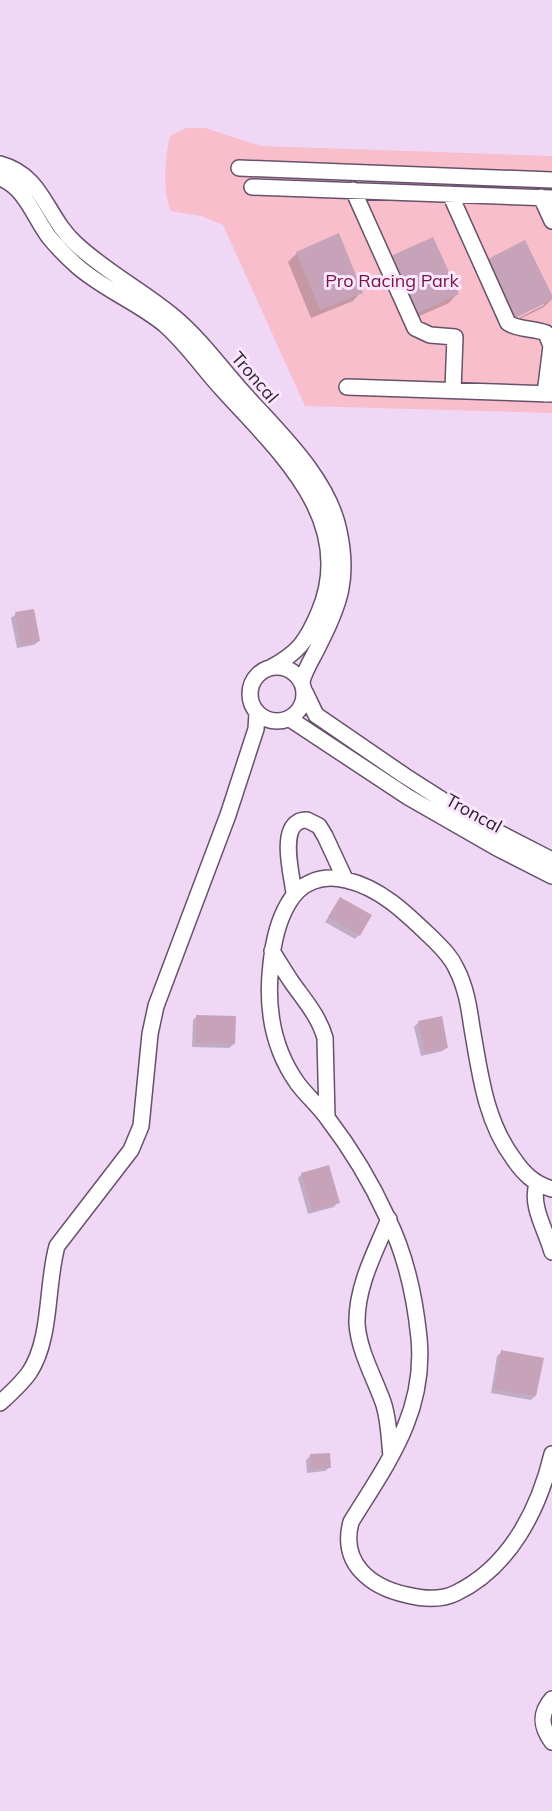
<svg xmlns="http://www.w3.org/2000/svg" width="552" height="1811" viewBox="0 0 552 1811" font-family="Mulish,sans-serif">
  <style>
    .green { fill: #f8becc }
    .shadow { fill: #0003; fill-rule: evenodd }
    .building { fill: #c6a3b8 }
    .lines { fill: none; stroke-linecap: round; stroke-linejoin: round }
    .minor-casing { stroke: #67516b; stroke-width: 18 }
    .minor { stroke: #fff; stroke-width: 15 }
    .labels { text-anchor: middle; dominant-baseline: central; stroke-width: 6; stroke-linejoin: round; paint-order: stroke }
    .park-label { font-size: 18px; fill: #75163b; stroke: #fbe6ff }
    .street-label { font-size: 18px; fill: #2e2531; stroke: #fbe6ff }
  </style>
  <rect width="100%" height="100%" fill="#f0d7f6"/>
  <path class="green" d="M 186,128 L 205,128 L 261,146 L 552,156 L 552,413 L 305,406 L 223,225 L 201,216 L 171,211 C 162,190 165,158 170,136 Z"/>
  <path class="shadow" d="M 338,235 L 361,292 L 353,301 L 311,318 L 288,262 L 296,254 Z
    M 392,258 L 457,294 L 449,303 L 408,321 L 383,266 Z
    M 485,262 L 552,298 L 552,299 L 544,307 L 504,327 L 476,271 ZM 544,302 L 544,305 L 507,324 L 505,321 Z
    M 16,614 L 39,641 L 34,645 L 17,648 L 11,618 Z
    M 341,899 L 359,935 L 355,939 L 325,922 Z
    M 197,1016 L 234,1044 L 229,1048 L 192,1047 L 193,1020 Z
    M 419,1022 L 447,1047 L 443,1051 L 421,1056 L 414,1027 Z
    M 302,1174 L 338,1202 L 334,1207 L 308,1214 L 298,1178 Z
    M 502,1352 L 535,1396 L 531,1400 L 491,1393 L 497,1356 Z
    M 310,1456 L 330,1467 L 325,1471 L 307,1473 L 306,1460 Z"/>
  <path class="building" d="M 339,233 L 363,293 L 320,310 L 296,252 Z
    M 433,237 L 459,294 L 417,313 L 391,256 Z
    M 525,240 L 552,295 L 552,300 L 513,319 L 484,261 Z
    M 34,609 L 40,641 L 21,645 L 15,612 Z
    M 340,897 L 372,915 L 360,936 L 328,917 Z
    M 196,1015 L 236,1016 L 235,1044 L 196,1043 Z
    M 442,1016 L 448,1048 L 425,1053 L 418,1021 Z
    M 329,1165 L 340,1203 L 312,1211 L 301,1173 Z
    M 501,1350 L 544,1358 L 536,1396 L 494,1389 Z
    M 330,1453 L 331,1468 L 311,1469 L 310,1454 Z"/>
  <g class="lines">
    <defs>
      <path id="minor" d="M 0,164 C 44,176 45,216 76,244 C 106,272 143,291 174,317 C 199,338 218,364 239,388 C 275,429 328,476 339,531 C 349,578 340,604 319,645 C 313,658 306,667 302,681
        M 239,168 L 552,180
        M 0,178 C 25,187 34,217 49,237 C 57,247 67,257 77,266 C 103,289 137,302 164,324 C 186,343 202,367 222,389 C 277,450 358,520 319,612 C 307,641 298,653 270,668
        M 252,187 L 552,198
        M 353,190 L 415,328 L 430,335 L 455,337 L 453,390
        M 450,194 L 508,323 C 519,330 533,328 546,333 L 551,346 L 545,394
        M 541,197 L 552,221
        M 347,387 L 552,394
        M250 694a27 27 0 1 1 54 0a27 27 0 1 1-54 0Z
        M 305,692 L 316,715 L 405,776 L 474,820 L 552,860
        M 290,719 L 408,797 L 497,848 L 552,876
        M 294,893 C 292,876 280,832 298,822 C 301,820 304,820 307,820 L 319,826 L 325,836 L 345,879
        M 272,951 C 279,962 286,974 293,984 C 306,1002 319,1017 325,1038 L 327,1117
        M 537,1184 C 530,1206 546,1230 552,1252
        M 552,1189 C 534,1184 523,1173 513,1158 C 485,1120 480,1073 472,1028 C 469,1007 466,987 456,968 C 451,957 443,949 435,941 C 409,916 382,888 346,880 C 322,874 300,882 288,904 C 278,921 273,944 271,964 C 266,1006 272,1048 298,1084 C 307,1096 319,1106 328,1119 C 351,1149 371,1182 387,1217 C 405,1253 415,1298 419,1338 C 426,1412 388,1462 351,1522 C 340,1563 370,1587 407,1595 C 423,1599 440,1601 456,1593 C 510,1567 539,1509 552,1454
        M 389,1219 C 375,1252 356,1287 357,1324 C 359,1351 374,1377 383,1402 C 389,1419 389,1438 391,1456
        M 0,1403 C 10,1394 21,1384 29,1373 C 52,1339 46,1285 57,1246 L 131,1150 L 141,1126 L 150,1034 L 156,1006 L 228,815 L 256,729 L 257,713
        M 552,1699 C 539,1714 541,1727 552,1742"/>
    </defs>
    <use href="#minor" class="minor-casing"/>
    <use href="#minor" class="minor"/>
  </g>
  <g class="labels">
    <g class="park-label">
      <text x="392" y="280">Pro Racing Park</text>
    </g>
    <g class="street-label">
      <text transform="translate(255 377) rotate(49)">Troncal</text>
      <text transform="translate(474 813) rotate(29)">Troncal</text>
    </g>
  </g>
</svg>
